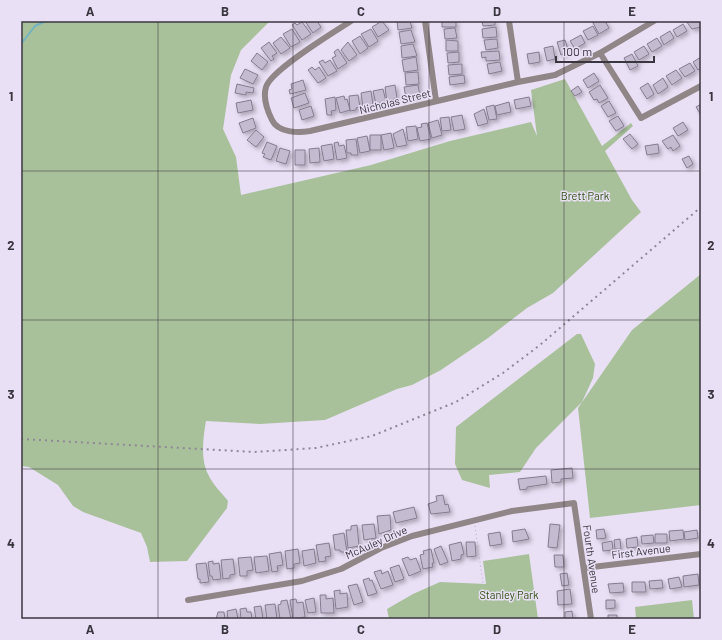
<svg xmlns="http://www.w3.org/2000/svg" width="722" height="640" viewBox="0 0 722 640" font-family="Barlow,sans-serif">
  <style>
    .green { fill: #a9c19b }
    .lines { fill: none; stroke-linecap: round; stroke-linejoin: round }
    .stream { stroke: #73b3c1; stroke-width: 2 }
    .building { fill: #c4bbd0; stroke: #857c90; filter: url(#shadow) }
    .path { stroke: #b4adbe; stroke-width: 1; stroke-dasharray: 1 3; stroke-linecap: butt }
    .street { stroke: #918687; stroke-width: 6 }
    .rail { stroke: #8f8897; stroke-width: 2; stroke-dasharray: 2 4; stroke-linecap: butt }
    .grid { fill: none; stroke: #3a363f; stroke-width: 1; stroke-opacity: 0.55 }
    .labels { text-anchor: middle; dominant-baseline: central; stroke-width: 3; stroke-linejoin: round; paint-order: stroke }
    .street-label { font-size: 11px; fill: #3a363f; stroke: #e9e0f5 }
    .park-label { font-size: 11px; fill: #2c4d0e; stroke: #e9e0f5 }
    .neatline { fill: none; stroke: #3a363f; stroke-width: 1.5 }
    .grid-label { font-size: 13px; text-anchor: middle; font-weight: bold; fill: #3a363f }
  </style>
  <defs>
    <filter id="shadow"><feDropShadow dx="2.5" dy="2.5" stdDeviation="2" flood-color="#0004"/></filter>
  </defs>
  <rect width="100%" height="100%" fill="#e9e0f5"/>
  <path class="green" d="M 21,21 L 270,21 L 241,50 L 231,75 L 223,129 L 236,157 L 241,195 L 371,165 L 450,141 L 531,122 L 537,136 L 531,90 L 565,79 L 602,146 L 631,123 L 633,126 L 605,151 L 632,200 L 641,212 L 553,293 L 527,308 L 488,338 L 441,370 L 412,385 L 397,389 L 325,420 L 260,424 L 206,421 C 203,438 200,460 209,476 C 213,485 222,493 228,501 L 227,508 L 187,561 L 150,562 L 147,547 L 141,533 L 83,512 L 73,506 L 58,485 L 29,467 L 21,466 Z
    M 701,274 L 701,505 L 590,518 L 578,408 L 632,330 Z
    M 577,334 L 581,334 L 595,364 L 593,378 L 582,402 L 536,448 L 520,472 L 489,475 L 490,488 L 462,480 L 455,464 L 456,427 Z
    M 529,554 L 538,619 L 389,619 L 387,609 L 413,594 L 440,582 L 486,584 L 483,561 Z
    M 692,600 L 694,619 L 636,619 L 635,607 Z"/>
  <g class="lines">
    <path class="stream" d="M 21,44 L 35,26 L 46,21"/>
  </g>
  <path class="building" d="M 305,21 L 317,21 L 321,27 L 313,33 Z
    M 382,21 L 389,30 L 378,37 L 372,27 Z
    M 397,21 L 410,21 L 412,28 L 398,30 Z
    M 442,21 L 456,21 L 456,27 L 442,27 Z
    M 482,21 L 495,21 L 495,25 L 483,26 Z
    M 592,21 L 605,21 L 609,28 L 599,34 Z
    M 686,21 L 701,21 L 701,27 L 692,29 Z
    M 302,22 L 311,34 L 302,40 L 292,25 L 295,23 L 297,25 Z
    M 683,24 L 687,31 L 677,37 L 673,30 Z
    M 593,26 L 598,35 L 588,40 L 583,31 Z
    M 496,27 L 497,37 L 483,38 L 482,29 Z
    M 455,28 L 457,38 L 445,39 L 444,29 Z
    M 292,29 L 300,42 L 291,47 L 283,34 Z
    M 371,29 L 378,41 L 369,47 L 361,34 Z
    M 411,30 L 415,42 L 401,44 L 399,32 Z
    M 670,31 L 674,38 L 664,45 L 660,37 Z
    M 581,35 L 585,43 L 575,49 L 570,41 Z
    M 360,36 L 368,48 L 360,54 L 352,41 Z
    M 281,37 L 290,48 L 281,54 L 273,43 Z
    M 657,38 L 662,46 L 652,52 L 647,44 Z
    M 497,39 L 498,48 L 486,50 L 484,40 Z
    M 446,40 L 458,41 L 458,51 L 446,51 Z
    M 565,40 L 569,52 L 561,55 L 557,42 Z
    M 269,42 L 277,53 L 272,56 L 274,59 L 271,61 L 261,48 Z
    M 348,42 L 357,55 L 349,61 L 341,50 Z
    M 413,44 L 417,56 L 402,58 L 401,46 Z
    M 553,46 L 555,59 L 547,61 L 544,48 Z
    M 644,46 L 649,54 L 639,60 L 634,52 Z
    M 338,49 L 347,63 L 338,69 L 332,58 L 336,56 L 334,52 Z
    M 499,51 L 500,60 L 486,61 L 486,57 L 482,58 L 481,52 Z
    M 459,52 L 459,62 L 448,63 L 447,53 Z
    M 539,52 L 540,62 L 529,64 L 527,54 Z
    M 257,53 L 268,62 L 262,70 L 251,61 Z
    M 632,54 L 638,66 L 630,70 L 624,58 Z
    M 416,57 L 418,70 L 404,72 L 402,60 Z
    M 701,57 L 701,68 L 698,70 L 693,62 Z
    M 323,60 L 325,63 L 330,60 L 337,71 L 328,76 L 319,62 Z
    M 500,62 L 502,71 L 489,74 L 487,64 Z
    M 690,63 L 695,71 L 685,77 L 679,69 Z
    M 462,64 L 462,74 L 449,75 L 448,65 Z
    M 312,67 L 315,70 L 319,67 L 326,78 L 318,83 L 308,70 Z
    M 245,69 L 258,75 L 253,84 L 240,78 Z
    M 676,70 L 682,78 L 672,85 L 666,76 Z
    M 418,72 L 419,84 L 406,85 L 405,73 Z
    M 594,73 L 599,81 L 588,88 L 583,80 Z
    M 464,75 L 465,83 L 450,85 L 449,77 Z
    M 663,78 L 668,87 L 658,94 L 653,85 Z
    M 303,80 L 306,90 L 290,94 L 289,90 L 292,89 L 291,84 Z
    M 648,83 L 654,94 L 647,99 L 640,88 Z
    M 237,84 L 254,88 L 253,93 L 246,92 L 246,95 L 235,93 Z
    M 395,85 L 397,98 L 387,102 L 385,87 Z
    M 418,85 L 420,96 L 406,98 L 404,87 Z
    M 600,85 L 608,98 L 599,103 L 597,99 L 594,100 L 589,92 Z
    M 578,86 L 582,92 L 575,96 L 571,91 Z
    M 383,89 L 386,102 L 376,104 L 373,91 Z
    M 371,91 L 373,105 L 363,107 L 361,93 Z
    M 305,93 L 309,103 L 294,108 L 291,98 Z
    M 358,95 L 360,107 L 356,108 L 356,110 L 350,111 L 349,96 Z
    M 344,96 L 345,100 L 347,99 L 350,110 L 340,113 L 336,98 Z
    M 335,97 L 336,110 L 331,111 L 332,115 L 327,115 L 325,99 Z
    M 529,97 L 531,106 L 516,109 L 514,100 Z
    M 251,100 L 253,110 L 238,113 L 236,103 Z
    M 609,101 L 616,113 L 608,117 L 601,106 Z
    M 509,102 L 511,112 L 497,115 L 495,106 Z
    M 701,104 L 701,115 L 696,107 Z
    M 494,105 L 497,119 L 489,120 L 486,107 Z
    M 311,106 L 314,116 L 302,120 L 299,110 Z
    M 484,109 L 488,123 L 478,126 L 474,114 Z
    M 462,115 L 465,129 L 454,131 L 451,117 Z
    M 618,116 L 624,126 L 616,131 L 609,121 Z
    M 449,117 L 451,130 L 442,131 L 440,118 Z
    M 253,118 L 256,128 L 243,133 L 239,123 Z
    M 438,120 L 442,135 L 432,138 L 428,123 Z
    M 683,122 L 688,130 L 678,136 L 673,128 Z
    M 427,123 L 431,139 L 420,141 L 417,128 L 422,127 L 421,124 Z
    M 416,126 L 418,139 L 408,141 L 406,127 Z
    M 403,129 L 407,145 L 397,147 L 393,134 Z
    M 256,130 L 264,137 L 256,147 L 247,140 Z
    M 391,133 L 394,148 L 384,150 L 381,135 Z
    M 630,134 L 638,144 L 632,149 L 623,139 Z
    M 370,135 L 381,135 L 381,150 L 370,150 Z
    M 673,135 L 680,146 L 673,151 L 671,147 L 668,149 L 662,141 Z
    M 367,136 L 370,151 L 360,153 L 357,138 Z
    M 356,139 L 358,155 L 351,155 L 351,153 L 347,153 L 346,140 Z
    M 267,142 L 277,146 L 271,160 L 263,157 L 265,154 L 262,153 Z
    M 338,142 L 339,146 L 344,145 L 347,158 L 337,160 L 334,143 Z
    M 332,144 L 334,159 L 324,161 L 321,146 Z
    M 658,144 L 659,153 L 647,155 L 645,146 Z
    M 280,148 L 290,151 L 286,164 L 276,161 Z
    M 319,148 L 320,162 L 310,163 L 309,149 Z
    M 295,150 L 305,150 L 305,165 L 295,165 Z
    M 689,156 L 693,164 L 687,168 L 682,159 Z
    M 572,468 L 573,478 L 561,479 L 561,482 L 552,483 L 551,470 Z
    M 546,476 L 547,484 L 527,487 L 527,489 L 520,490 L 518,479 Z
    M 443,495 L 445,505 L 448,504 L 450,512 L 431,514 L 428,504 L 437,501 L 436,496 Z
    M 414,507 L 417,518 L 396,523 L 393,512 Z
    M 390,515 L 391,530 L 379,534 L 377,516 Z
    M 374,524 L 376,538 L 364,540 L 362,525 Z
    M 550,524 L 560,525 L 557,548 L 548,547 Z
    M 357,525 L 359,546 L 348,548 L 346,530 L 351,530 L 351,526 Z
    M 525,529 L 529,539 L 513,542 L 512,531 Z
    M 604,529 L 606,538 L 597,539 L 596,530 Z
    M 683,530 L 684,539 L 670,541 L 669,531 Z
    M 697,530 L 698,538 L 685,540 L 684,532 Z
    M 500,532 L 502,544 L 490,546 L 488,534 Z
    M 344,533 L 347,552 L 341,552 L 340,550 L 335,550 L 333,535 Z
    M 655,534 L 667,534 L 667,543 L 655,543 Z
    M 653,535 L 654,543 L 642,544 L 641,536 Z
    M 637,537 L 638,547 L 627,548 L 626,539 Z
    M 620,539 L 621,549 L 615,549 L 614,540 Z
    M 612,541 L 613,550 L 603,551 L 602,543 Z
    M 461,542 L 464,554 L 461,555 L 461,559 L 452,561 L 449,545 Z
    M 466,542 L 475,542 L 476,556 L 467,557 Z
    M 329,543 L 331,556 L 325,557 L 326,561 L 319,562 L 316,545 Z
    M 441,546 L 448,562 L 440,565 L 434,549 Z
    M 298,549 L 300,563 L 294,564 L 294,568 L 287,569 L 285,551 Z
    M 314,549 L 316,563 L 304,566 L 302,551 Z
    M 431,549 L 434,563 L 432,563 L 433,567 L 423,569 L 420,555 L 424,554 L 423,551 Z
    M 281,552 L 283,565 L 277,566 L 278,571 L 272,572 L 269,554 Z
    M 554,555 L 563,555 L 564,567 L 555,567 Z
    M 267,556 L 269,571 L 256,573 L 254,557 Z
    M 251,557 L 253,570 L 247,571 L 247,576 L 240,576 L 238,558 Z
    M 408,557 L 410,560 L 416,558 L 421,571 L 409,576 L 402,559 Z
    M 233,559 L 235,574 L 230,575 L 230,578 L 223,579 L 221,560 Z
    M 213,561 L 213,564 L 219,563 L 221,579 L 213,580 L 212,576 L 210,576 L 208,562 Z
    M 206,563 L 209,582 L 200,583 L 200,579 L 198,579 L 196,564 Z
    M 399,565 L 404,579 L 395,582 L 390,568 Z
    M 381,570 L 382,574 L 388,571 L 393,585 L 381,589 L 374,572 Z
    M 567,573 L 569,585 L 562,586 L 560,574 Z
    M 698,574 L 699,585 L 684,587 L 683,576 Z
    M 679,577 L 682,587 L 670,589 L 668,579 Z
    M 369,578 L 370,581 L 372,580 L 377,593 L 368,596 L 363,580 Z
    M 662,580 L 663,588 L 650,589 L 649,581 Z
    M 632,582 L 645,582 L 646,592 L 632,592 Z
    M 623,583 L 624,592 L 610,593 L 608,584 Z
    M 357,584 L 363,602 L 354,605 L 348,586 Z
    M 570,589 L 572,604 L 558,605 L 557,591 Z
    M 340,590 L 340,594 L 347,593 L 348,607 L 336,609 L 334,591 Z
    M 320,595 L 326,595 L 326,599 L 333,598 L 334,613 L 321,613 Z
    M 314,598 L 316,612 L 308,613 L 305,600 Z
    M 296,599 L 297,603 L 303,602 L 305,617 L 293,619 L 290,600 Z
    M 287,600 L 291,619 L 280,619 L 278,605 L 281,604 L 281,601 Z
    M 606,600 L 615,600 L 615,608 L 606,609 Z
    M 275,604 L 277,619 L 267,619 L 265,605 Z
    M 261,606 L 263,619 L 256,619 L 254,607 Z
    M 246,608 L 247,612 L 251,612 L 252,619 L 241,619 L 240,609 Z
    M 236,609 L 238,619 L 228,619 L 227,611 Z
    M 572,611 L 573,619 L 558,619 L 565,618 L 565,612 Z
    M 218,612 L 224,612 L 225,619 L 216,619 Z
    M 608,615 L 617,615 L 617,619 L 608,619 Z"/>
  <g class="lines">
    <path class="path" d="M 475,526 L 483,584"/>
    <path class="street" d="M 351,21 C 334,32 271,70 266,87 C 263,97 267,110 272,120 C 278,133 299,133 310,131 L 518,82 L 555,75 L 600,53 L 654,21
      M 425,21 L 436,101
      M 509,21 L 518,82
      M 600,53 L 641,118 L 701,86
      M 584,568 L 701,554
      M 188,600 L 302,581 L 341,569 L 381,548 L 412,536 L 512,511 L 574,503 L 591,619"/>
    <path class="rail" d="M 21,439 L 254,452 L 316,448 L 372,436 L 456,402 L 503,373 L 540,345 L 701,207"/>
  </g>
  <path class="grid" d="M 158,21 L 158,619M 293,21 L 293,619M 429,21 L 429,619M 564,21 L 564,619M 21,171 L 701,171M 21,320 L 701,320M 21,469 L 701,469"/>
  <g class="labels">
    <g class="street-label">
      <text transform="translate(395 101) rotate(-14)">Nicholas Street</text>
      <text transform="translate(376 542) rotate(-24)">McAuley Drive</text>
      <text transform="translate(641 551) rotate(-7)">First Avenue</text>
      <text transform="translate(592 559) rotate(82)">Fourth Avenue</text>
    </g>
    <g class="park-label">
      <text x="585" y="195">Brett Park</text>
      <text x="509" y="594">Stanley Park</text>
    </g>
  </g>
  <rect width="722" height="640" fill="none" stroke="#e9e0f5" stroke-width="44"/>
  <path d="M556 56v6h98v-6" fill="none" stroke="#3a363f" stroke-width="2"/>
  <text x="562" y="56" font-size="12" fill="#3a363f" stroke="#e9e0f5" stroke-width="3" paint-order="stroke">100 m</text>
  <rect x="22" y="22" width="678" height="596" class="neatline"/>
  <g class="grid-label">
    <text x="90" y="16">A</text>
    <text x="225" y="16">B</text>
    <text x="361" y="16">C</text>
    <text x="497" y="16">D</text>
    <text x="632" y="16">E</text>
    <text x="11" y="101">1</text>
    <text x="711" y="101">1</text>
    <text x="11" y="250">2</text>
    <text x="711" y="250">2</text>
    <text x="11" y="399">3</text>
    <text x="711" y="399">3</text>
    <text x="11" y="548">4</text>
    <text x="711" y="548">4</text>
    <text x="90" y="634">A</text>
    <text x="225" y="634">B</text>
    <text x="361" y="634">C</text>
    <text x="497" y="634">D</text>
    <text x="632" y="634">E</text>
  </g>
</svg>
